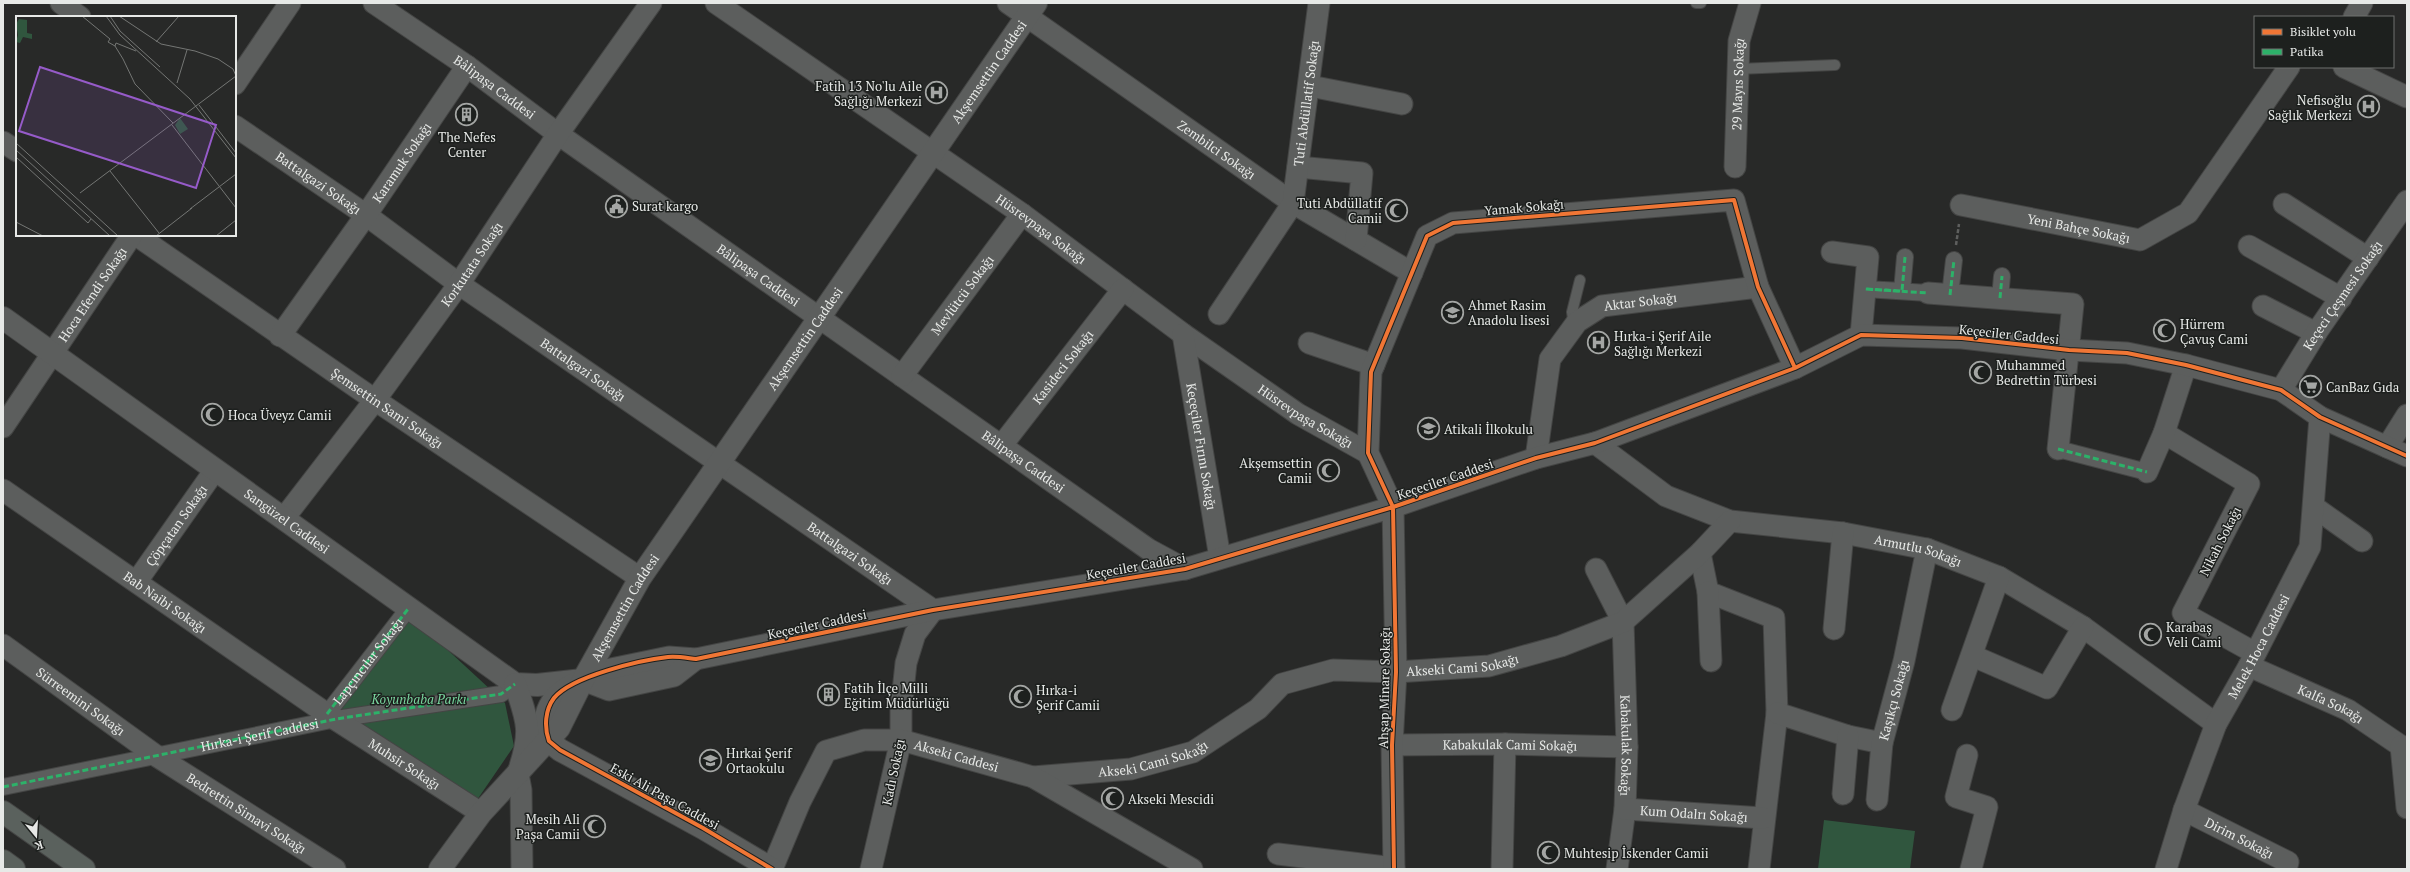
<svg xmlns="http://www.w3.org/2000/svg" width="2410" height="872" viewBox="0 0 2410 872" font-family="'PT Serif',serif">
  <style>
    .green { fill: #30563e }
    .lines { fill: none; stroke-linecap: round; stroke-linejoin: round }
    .service-casing { stroke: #444544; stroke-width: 12 }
    .pedestrian-casing { stroke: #444544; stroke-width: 18 }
    .minor-casing { stroke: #444544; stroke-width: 23 }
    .tertiary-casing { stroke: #444544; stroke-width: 24 }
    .secondary-casing { stroke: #444544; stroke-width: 24 }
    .primary-casing { stroke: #444544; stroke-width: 24 }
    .path { stroke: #5e5f5e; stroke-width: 2.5; stroke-dasharray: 4 2; stroke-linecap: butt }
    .service { stroke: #5c5e5d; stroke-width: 10 }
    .pedestrian { stroke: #5c5e5d; stroke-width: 16 }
    .minor { stroke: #5c5e5d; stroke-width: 21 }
    .tertiary { stroke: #5c5e5d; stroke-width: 22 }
    .secondary { stroke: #5c5e5d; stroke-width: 22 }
    .primary { stroke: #5a615d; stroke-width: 22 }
    .quiet { stroke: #2db169; stroke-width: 3; stroke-dasharray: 6 3; stroke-linecap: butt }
    .cycleway-casing { stroke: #1d201e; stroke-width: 6 }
    .cycleway { stroke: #f07635; stroke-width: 4 }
    .labels { text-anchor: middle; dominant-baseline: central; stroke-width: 3; stroke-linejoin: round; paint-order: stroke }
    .street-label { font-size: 13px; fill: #e7e9e7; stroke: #1d201e }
    .poi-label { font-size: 13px; fill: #e7e9e7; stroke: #1d201e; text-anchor: start }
    .park-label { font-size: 13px; font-style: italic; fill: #7ad69f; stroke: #1d201e }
    .inset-road { fill: none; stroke: #747674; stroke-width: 1 }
    .view { fill: #965bc9; fill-opacity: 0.15; stroke: #965bc9; stroke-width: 2 }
    .inset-edge { fill: none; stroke: #e7e9e7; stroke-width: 2 }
  </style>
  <rect width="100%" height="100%" fill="#282928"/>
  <path class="green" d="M 411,616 L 505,703 L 514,746 L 477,800 L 336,709 Z
    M 1824,820 L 1915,831 L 1910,869 L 1818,869 Z"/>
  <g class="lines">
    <defs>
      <path id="service" d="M 1696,3 L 1701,3
        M 1738,69 L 1835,65
        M 1574,325 L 1572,312 L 1580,280"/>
      <g id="pedestrian">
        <path d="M 1905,257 L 1902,291 L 1865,289 L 1928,293"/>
        <path d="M 1950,295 L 1954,260"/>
        <path d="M 2000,298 L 2002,276"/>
        <path d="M 2058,449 L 2147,472"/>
        <path d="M 327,714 L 408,609"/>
        <path id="s1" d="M 3,787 L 336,719 L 501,694 L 515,684"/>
      </g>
      <g id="minor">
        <path d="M 61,3 L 80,17"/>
        <path id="s2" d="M 374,3 L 467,66 L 558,134 L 1148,549 L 1185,569"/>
        <path id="s3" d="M 716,3 L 1022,214 L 1183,334 L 1298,414 L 1368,453"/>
        <path id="s4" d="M 1008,3 L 1293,203 L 1412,273"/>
        <path d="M 2354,17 L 2362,3"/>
        <path d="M 2344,67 L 2407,97"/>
        <path d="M 235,84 L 290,3"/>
        <path d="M 1310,86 L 1402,104"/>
        <path id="s5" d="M 235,126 L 366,215 L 459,284 L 933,610 L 915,634 L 906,663 L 901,710 L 901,740 L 871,869"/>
        <path d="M 3,142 L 17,151"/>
        <path d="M 1298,167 L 1362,173 L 1356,240"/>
        <path id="s6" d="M 1735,167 L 1739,41 L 1750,3"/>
        <path d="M 2284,204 L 2368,258"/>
        <path id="s7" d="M 1961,205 L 2140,240 L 2188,213 L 2289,67"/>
        <path id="s8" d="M 136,235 L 375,400 L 640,578"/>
        <path d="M 2249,246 L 2341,298"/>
        <path d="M 1832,252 L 1868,257 L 1861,335"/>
        <path d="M 1928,293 L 2073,304 L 2058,449"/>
        <path d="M 2263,306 L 2316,333"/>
        <path id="s9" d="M 1219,314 L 1293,203 L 1319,3"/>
        <path id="s10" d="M 1183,334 L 1220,558"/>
        <path id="s11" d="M 280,336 L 366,215 L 467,66"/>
        <path d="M 1309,343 L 1374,365"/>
        <path id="s12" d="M 902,376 L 1022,214"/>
        <path id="s13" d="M 2281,390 L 2316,333 L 2407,201"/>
        <path id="s14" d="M 3,427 L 132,235"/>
        <path d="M 2164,433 L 2249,484 L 2183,613 L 2255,653"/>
        <path id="s15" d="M 1595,443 L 1666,496 L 1730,521 L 1843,533 L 1927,549 L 1999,577 L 2083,627 L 2216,724"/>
        <path id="s16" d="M 1002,445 L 1123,289"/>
        <path d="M 2387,447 L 2407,415"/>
        <path id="s17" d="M 1536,458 L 1550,359 L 1577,322 L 1602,306 L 1758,287"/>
        <path d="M 2147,472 L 2164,433 L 2186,365"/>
        <path id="s18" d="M 3,490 L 327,714 L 481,813"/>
        <path d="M 2314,507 L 2362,541"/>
        <path id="s19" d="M 284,518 L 375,400 L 459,284 L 558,134 L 651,3"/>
        <path d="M 1700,553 L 1708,592 L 1774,618 L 1777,713 L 1759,869"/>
        <path id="s20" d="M 1596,569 L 1623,622 L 1627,747 L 1625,809 L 1617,869"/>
        <path id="s21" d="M 137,581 L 215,470"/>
        <path d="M 1708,592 L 1711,661"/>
        <path d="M 1834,629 L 1843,533"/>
        <path id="s22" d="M 3,645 L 158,757 L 335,869"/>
        <path d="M 1973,656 L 2047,688 L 2083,627"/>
        <path id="s23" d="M 2249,666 L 2348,710 L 2407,750"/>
        <path d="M 583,680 L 606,670 L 669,657 L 696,659 L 933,610 L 1185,569 L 1393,507 L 1536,458 L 1595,443 L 1795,368 L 1861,335 L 1962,338 L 2069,350 L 2127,353 L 2186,365 L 2281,390 L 2320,417 L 2407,456"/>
        <path d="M 583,680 L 609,690 L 674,676 L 696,659"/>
        <path d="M 1952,710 L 1999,577"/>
        <path id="s24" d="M 1777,713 L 1848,736 L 1882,743 L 1904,661 L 1927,549"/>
        <path id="s25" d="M 1392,745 L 1505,744 L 1627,747"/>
        <path d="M 2401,746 L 2407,808"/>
        <path d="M 1967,755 L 1956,797 L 1987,807 L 1971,869"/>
        <path d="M 518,774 L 521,790 L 522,869"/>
        <path id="s26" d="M 1033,777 L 1131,769 L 1193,752 L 1258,709 L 1282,684 L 1333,670 L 1396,672 L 1489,666 L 1561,646 L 1623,622 L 1700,553 L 1730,521"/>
        <path d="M 1843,794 L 1848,736"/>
        <path d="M 1877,800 L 1882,743"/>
        <path id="s27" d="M 1625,809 L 1763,818"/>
        <path id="s28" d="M 2184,810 L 2288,862 L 2286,869"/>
        <path d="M 1278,854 L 1394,868"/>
        <path id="s29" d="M 772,869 L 800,802 L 826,751 L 864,740 L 901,740 L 1033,777 L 1192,869"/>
        <path d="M 1394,869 L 1392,745 L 1396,672 L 1393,507 L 1368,453 L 1371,372 L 1427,236 L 1453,223 L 1734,200 L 1758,287 L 1795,368"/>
        <path d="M 1502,869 L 1505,744"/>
        <path id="s30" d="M 2166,869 L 2184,810 L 2216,724 L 2249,666 L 2310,547 L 2320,417"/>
      </g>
      <g id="tertiary">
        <path id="s31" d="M 3,318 L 515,684 L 537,685 L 583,680"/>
        <path d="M 576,683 C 552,695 539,713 549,741 L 560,750 L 703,828 L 772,869"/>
        <path d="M 515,684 C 529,723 532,734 518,774"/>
      </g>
      <g id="secondary">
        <path id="s32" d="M 440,869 L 481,813 L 559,728 L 583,680 L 640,578 L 1036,3"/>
      </g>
      <path id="primary" d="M 3,812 L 84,869
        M 3,861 L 14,869"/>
    </defs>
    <use href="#service" class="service-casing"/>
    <use href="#pedestrian" class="pedestrian-casing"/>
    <use href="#minor" class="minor-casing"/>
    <use href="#tertiary" class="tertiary-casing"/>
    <use href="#secondary" class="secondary-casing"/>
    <use href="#primary" class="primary-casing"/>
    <path class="path" d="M 1956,245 L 1959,224"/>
    <use href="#service" class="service"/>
    <use href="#pedestrian" class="pedestrian"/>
    <use href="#minor" class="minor"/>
    <use href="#tertiary" class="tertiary"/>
    <use href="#secondary" class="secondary"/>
    <use href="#primary" class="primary"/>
    <g class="quiet">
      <path d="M 1905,257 L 1902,291 L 1865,289 L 1928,293"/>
      <path d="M 1950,295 L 1954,260"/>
      <path d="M 2000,298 L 2002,276"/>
      <path d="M 2058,449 L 2147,472"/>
      <path id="s33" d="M 327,714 L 408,609"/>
      <path d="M 3,787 L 336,719 L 501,694 L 515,684"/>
    </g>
    <defs>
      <path id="cycleway" d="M 772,869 L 703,828 L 560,750 L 549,741 C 544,727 545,710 554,698 C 572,676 641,660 668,657 C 677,656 687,658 696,659 L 933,610 L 1185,569 L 1393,507 L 1536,458 L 1595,443 L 1795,368 L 1861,335 L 1962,338 L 2069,350 L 2127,353 L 2186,365 L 2281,390 L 2320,417 L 2407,456
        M 1394,869 L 1392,745 L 1396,672 L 1393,507 L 1368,453 L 1371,372 L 1427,236 L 1453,223 L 1734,200 L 1758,287 L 1795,368"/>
    </defs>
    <use href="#cycleway" class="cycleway-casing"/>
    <use href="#cycleway" class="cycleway"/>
  </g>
  <defs>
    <symbol id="hospital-ring" viewBox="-11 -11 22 22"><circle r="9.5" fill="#1d201e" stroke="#a4a6a4" stroke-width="1.5"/><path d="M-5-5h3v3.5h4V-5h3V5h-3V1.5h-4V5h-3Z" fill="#a4a6a4"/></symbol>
    <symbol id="building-ring" viewBox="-11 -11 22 22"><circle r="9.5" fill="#1d201e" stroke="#a4a6a4" stroke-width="1.5"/><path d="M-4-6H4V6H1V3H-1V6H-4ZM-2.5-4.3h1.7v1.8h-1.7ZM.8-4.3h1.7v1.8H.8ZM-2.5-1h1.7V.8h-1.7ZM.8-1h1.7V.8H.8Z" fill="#a4a6a4"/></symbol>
    <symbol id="civic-ring" viewBox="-11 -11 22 22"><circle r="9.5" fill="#1d201e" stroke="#a4a6a4" stroke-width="1.5"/><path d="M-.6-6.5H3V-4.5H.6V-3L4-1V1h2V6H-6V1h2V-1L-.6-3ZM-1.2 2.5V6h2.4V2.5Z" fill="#a4a6a4"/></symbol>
    <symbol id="mosque-ring" viewBox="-11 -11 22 22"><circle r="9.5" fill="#1d201e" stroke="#a4a6a4" stroke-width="1.5"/><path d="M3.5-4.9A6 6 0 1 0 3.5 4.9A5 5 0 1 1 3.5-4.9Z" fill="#a4a6a4"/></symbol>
    <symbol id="school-ring" viewBox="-11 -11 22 22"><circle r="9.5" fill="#1d201e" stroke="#a4a6a4" stroke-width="1.5"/><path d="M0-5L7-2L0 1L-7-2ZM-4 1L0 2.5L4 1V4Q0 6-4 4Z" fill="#a4a6a4"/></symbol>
    <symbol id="supermarket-ring" viewBox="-11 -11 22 22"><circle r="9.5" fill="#1d201e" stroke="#a4a6a4" stroke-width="1.5"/><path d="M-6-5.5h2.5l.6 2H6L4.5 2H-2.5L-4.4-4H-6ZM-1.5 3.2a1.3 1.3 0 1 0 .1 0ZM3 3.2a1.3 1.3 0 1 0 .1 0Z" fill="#a4a6a4"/></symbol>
  </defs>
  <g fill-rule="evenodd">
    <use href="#hospital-ring" x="924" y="80" width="25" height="25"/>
    <use href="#hospital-ring" x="2356" y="94" width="25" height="25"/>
    <use href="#building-ring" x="454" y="102" width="25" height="25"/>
    <use href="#civic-ring" x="604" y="194" width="25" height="25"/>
    <use href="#mosque-ring" x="1384" y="198" width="25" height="25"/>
    <use href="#school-ring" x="1440" y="300" width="25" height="25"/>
    <use href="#mosque-ring" x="2152" y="318" width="25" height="25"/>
    <use href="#hospital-ring" x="1586" y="330" width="25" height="25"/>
    <use href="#mosque-ring" x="1968" y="360" width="25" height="25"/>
    <use href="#supermarket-ring" x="2298" y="374" width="25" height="25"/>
    <use href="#mosque-ring" x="200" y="402" width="25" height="25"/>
    <use href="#school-ring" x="1416" y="416" width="25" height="25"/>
    <use href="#mosque-ring" x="1316" y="458" width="25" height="25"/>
    <use href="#mosque-ring" x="2138" y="622" width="25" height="25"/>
    <use href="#building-ring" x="816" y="682" width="25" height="25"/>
    <use href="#mosque-ring" x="1008" y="684" width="25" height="25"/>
    <use href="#school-ring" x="698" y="748" width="25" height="25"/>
    <use href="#mosque-ring" x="1100" y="786" width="25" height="25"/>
    <use href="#mosque-ring" x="582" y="814" width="25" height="25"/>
    <use href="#mosque-ring" x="1536" y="840" width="25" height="25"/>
  </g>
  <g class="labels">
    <g class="street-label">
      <text stroke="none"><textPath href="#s32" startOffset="970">Akşemsettin Caddesi</textPath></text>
      <text stroke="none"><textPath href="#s6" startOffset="83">29 Mayıs Sokağı</textPath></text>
      <text stroke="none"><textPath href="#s2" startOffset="147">Bâlipaşa Caddesi</textPath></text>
      <text stroke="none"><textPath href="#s9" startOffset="234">Tuti Abdüllatif Sokağı</textPath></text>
      <text stroke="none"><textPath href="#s4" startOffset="255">Zembilci Sokağı</textPath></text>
      <text stroke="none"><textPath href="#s11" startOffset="212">Karamuk Sokağı</textPath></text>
      <text stroke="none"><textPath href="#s5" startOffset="101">Battalgazi Sokağı</textPath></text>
      <text transform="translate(1524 207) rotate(-5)">Yamak Sokağı</text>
      <text stroke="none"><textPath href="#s7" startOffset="120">Yeni Bahçe Sokağı</textPath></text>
      <text stroke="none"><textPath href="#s3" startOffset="396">Hüsrevpaşa Sokağı</textPath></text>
      <text stroke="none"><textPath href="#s19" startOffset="316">Korkutata Sokağı</textPath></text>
      <text stroke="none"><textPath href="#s2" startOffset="471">Bâlipaşa Caddesi</textPath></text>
      <text stroke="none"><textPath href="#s14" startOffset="160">Hoca Efendi Sokağı</textPath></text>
      <text stroke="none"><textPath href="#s12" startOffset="101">Mevlütcü Sokağı</textPath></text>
      <text stroke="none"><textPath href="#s13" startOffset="113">Keçeci Çeşmesi Sokağı</textPath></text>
      <text stroke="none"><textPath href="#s17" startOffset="214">Aktar Sokağı</textPath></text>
      <text transform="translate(2009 334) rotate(6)">Keçeciler Caddesi</text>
      <text stroke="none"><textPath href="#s32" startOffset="646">Akşemsettin Caddesi</textPath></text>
      <text stroke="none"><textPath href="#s16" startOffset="99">Kasideci Sokağı</textPath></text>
      <text stroke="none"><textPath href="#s5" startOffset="425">Battalgazi Sokağı</textPath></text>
      <text stroke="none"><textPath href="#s8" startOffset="305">Şemsettin Sami Sokağı</textPath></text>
      <text stroke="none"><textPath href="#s3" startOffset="720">Hüsrevpaşa Sokağı</textPath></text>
      <text stroke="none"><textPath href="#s10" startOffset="114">Keçeçiler Fırını Sokağı</textPath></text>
      <text stroke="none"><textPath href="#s2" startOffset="795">Bâlipaşa Caddesi</textPath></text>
      <text transform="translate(1445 479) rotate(-19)">Keçeciler Caddesi</text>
      <text stroke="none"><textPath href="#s31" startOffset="349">Sangüzel Caddesi</textPath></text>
      <text stroke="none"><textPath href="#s21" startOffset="68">Çöpçatan Sokağı</textPath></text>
      <text transform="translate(2220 541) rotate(-63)">Nikah Sokağı</text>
      <text stroke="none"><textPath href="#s15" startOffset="348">Armutlu Sokağı</textPath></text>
      <text stroke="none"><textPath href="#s5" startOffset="749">Battalgazi Sokağı</textPath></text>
      <text transform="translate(1136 566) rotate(-10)">Keçeciler Caddesi</text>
      <text stroke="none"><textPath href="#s18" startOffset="197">Bab Naibi Sokağı</textPath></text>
      <text stroke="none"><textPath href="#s32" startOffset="322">Akşemsettin Caddesi</textPath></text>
      <text transform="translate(817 624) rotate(-12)">Keçeciler Caddesi</text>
      <text stroke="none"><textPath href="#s30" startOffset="242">Melek Hoca Caddesi</textPath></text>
      <text stroke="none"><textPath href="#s33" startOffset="67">Lapçıncılar Sokağı</textPath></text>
      <text stroke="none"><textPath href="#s26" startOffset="458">Akseki Cami Sokağı</textPath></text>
      <text transform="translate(1384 688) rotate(-89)">Ahşap Minare Sokağı</text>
      <text stroke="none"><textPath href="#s24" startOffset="154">Kaşıkçı Sokağı</textPath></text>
      <text stroke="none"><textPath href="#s22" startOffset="96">Sürreemini Sokağı</textPath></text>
      <text stroke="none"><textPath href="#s23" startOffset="90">Kalfa Sokağı</textPath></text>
      <text stroke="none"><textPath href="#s1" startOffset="262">Hırka-i Şerif Caddesi</textPath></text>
      <text stroke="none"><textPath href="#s25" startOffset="118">Kabakulak Cami Sokağı</textPath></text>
      <text stroke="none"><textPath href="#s20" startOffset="183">Kabakulak Sokağı</textPath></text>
      <text stroke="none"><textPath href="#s29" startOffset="264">Akseki Caddesi</textPath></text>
      <text stroke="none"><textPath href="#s26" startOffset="122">Akseki Cami Sokağı</textPath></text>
      <text stroke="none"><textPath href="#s18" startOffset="486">Muhsir Sokağı</textPath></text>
      <text transform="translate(893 772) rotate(-78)">Kadı Sokağı</text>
      <text transform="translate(665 796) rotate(29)">Eski Ali Paşa Caddesi</text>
      <text stroke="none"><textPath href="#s22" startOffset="296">Bedrettin Simavi Sokağı</textPath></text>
      <text stroke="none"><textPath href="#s27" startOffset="69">Kum Odalrı Sokağı</textPath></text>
      <text stroke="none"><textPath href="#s28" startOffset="62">Dirim Sokağı</textPath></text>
    </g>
    <g class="poi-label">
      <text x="922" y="86" text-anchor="end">Fatih 13 No'lu Aile<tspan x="922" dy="15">Sağlığı Merkezi</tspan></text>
      <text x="2352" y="100" text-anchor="end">Nefisoğlu<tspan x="2352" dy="15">Sağlık Merkezi</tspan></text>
      <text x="467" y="137" text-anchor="middle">The Nefes<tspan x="467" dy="15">Center</tspan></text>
      <text x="1382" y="203" text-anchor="end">Tuti Abdüllatif<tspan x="1382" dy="15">Camii</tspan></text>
      <text x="632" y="206">Surat kargo</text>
      <text x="1468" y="305">Ahmet Rasim<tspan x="1468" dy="15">Anadolu lisesi</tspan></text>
      <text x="2180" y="324">Hürrem<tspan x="2180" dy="15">Çavuş Cami</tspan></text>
      <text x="1614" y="336">Hırka-i Şerif Aile<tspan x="1614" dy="15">Sağlığı Merkezi</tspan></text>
      <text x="1996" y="365">Muhammed<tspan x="1996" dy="15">Bedrettin Türbesi</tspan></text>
      <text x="2326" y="387">CanBaz Gıda</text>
      <text x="228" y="415">Hoca Üveyz Camii</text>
      <text x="1444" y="429">Atikali İlkokulu</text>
      <text x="1312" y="463" text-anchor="end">Akşemsettin<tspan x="1312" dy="15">Camii</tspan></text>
      <text x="2166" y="627">Karabaş<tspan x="2166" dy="15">Veli Cami</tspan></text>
      <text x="844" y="688">Fatih İlçe Milli<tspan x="844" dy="15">Eğitim Müdürlüğü</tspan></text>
      <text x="1036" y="690">Hırka-i<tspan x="1036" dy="15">Şerif Camii</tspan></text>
      <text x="726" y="753">Hırkai Şerif<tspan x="726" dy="15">Ortaokulu</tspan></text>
      <text x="1128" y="799">Akseki Mescidi</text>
      <text x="580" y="819" text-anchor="end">Mesih Ali<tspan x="580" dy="15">Paşa Camii</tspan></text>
      <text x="1564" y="853">Muhtesip İskender Camii</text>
    </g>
    <g class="park-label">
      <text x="419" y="699">Koyunbaba Parkı</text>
    </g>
  </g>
  <g transform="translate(16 16)">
    <rect width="220" height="220" fill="#282928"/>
    <path d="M 3,3 L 11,4 L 11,17 L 16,18 L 16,23 L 7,21 L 4,27 L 0,26 L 2,19 L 0,8 ZM 164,102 L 172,113 L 164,118 L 159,109 Z" fill="#30563e"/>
    <path class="inset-road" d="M 66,0 L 94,23 L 92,26 L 99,30 L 107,43 L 119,68 L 157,107M 90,0 L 104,19 L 174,83 L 220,142M 94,0 L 104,15 L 144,51M 103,0 L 145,28 L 179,35 L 202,43 L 217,53 L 220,60M 140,26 L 163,0M 99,30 L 100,27 L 120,35M 161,67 L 171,34M 183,89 L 220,137M 156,109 L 220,192M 0,127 L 102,220M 0,134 L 94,220M 0,141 L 72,207 L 75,203M 94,155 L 143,217M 64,177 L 220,60M 174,193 L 220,158M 0,206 L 27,220M 140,220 L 176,192M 200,220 L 220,204"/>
    <path class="view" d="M 24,51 L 200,109 L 180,172 L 3,115 Z"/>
    <rect width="220" height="220" class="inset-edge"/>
  </g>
  <rect width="2410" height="872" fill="none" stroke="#e7e9e7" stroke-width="8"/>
  <rect x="2254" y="16" width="140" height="52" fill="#1d201e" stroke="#6e706e"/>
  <rect x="2262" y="29" width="20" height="6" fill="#f07635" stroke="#6e706e"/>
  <text x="2290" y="36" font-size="12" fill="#e7e9e7">Bisiklet yolu</text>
  <rect x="2262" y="49" width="20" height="6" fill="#2db169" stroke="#6e706e"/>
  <text x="2290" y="56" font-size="12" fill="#e7e9e7">Patika</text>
  <g transform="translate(36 836) rotate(162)" stroke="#1d201e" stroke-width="3" paint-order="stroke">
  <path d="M0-3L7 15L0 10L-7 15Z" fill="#e7e9e7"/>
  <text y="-6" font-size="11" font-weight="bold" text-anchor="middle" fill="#e7e9e7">K</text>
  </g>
</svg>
